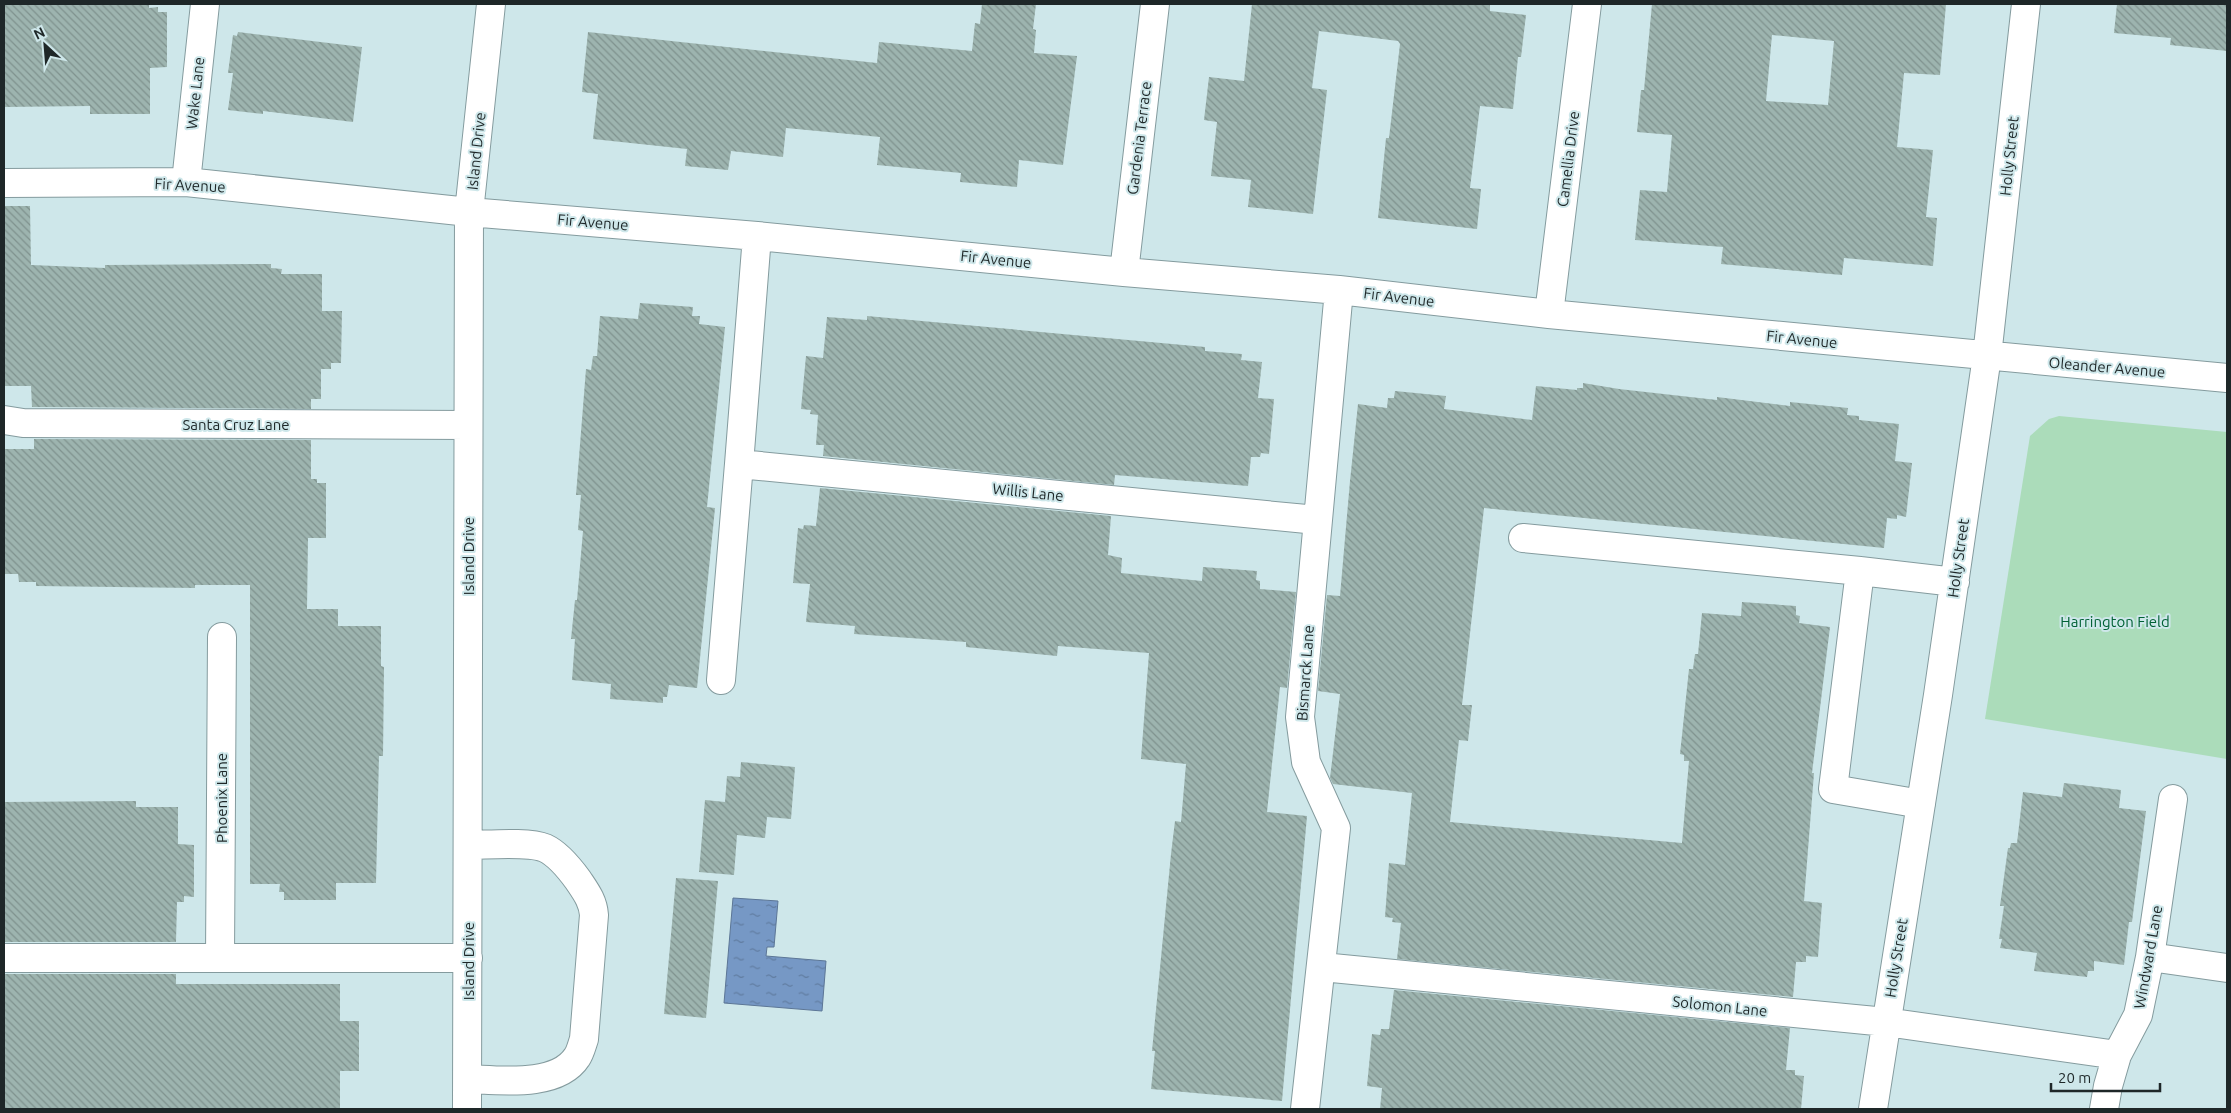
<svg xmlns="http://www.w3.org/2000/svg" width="2231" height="1113" viewBox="0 0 2231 1113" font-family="Ubuntu,sans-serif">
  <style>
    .park { fill: #abdcba }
    .water { fill: url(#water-ripples); stroke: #5c7696 }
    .building { fill: url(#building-back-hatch); fill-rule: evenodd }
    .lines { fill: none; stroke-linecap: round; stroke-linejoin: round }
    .minor-casing { stroke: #849b9e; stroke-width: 30 }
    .minor { stroke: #fff; stroke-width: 28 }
    .labels { text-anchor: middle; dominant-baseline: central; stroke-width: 4; stroke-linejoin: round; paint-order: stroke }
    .street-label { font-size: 15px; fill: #1e2728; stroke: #cee7ea }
    .park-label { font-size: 15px; fill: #006135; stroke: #cee7ea }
  </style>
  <defs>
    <pattern id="water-ripples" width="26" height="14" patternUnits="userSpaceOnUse" patternTransform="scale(1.25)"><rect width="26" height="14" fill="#7698c5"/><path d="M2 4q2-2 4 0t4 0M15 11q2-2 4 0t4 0" fill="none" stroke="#607ca0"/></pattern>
    <pattern id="building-back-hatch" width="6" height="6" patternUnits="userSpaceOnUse" patternTransform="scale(1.25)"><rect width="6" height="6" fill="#9db4af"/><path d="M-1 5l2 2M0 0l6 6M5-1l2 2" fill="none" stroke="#7f928e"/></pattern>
  </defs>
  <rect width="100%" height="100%" fill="#cee7ea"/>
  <path class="park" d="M 2059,416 L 2227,432 L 2227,759 L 1985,719 L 2030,436 L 2049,419 Z"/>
  <path class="water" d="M 733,898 L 778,901 L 774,947 L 767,947 L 766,956 L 826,961 L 822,1011 L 724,1003 Z"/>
  <path class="building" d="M 4,4 L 149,4 L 149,8 L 158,7 L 158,12 L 167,12 L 167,67 L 150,68 L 150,114 L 90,114 L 90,106 L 4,107 Z
    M 982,4 L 1036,4 L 1033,29 L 1036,30 L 1034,53 L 1077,56 L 1063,165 L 1019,160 L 1017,187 L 960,182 L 961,173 L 877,165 L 880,137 L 786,128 L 783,157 L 731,151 L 728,170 L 685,166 L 687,149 L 593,139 L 598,94 L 582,92 L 588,32 L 877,63 L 879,42 L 972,51 L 975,23 L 980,24 Z
    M 1252,4 L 1490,4 L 1490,11 L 1526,15 L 1521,57 L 1518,57 L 1513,109 L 1480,106 L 1470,188 L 1481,189 L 1477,229 L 1378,218 L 1386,138 L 1389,138 L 1400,44 L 1398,41 L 1319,31 L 1312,88 L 1327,90 L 1313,214 L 1248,207 L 1251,180 L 1211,176 L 1217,122 L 1204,120 L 1209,77 L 1244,81 Z
    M 1652,4 L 1946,4 L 1940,75 L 1904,73 L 1897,147 L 1933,150 L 1926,217 L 1937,218 L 1933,266 L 1844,258 L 1842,275 L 1721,264 L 1723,247 L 1635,240 L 1640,190 L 1667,192 L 1672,135 L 1637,132 L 1641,90 L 1644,90 ZM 1772,35 L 1834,41 L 1828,105 L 1766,101 Z
    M 2117,4 L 2227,4 L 2227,51 L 2170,45 L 2171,38 L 2114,33 Z
    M 238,32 L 362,47 L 353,122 L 263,111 L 263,114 L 228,110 L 233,73 L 228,73 L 233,35 L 237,36 Z
    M 4,206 L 30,206 L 31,265 L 105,268 L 105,265 L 271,264 L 271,268 L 282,269 L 281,274 L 322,274 L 322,311 L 342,311 L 341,363 L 331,363 L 331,369 L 321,369 L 321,399 L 311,399 L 311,409 L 32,407 L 31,386 L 4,386 Z
    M 640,303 L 693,307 L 692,316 L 700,316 L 699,324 L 725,327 L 707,507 L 715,508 L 697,688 L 669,685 L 667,697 L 663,697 L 663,703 L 610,699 L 611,684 L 572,680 L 575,639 L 571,639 L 575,600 L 577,600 L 583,531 L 578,530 L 581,495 L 576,495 L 586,369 L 591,370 L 593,356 L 597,356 L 600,316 L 638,319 Z
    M 867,316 L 1205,347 L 1205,351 L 1242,354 L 1241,360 L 1262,362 L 1258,398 L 1274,399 L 1269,454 L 1261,453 L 1260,457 L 1251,457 L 1248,486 L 1115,475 L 1114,485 L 823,456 L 824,445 L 816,445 L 818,415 L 810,414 L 811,410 L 801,409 L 806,356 L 823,358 L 827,317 L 867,320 Z
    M 1583,383 L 1619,389 L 1717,400 L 1717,397 L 1790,406 L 1790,402 L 1848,408 L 1847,415 L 1859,416 L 1859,420 L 1899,424 L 1895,461 L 1912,463 L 1906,517 L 1897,515 L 1897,519 L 1887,518 L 1884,548 L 1484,508 L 1462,705 L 1472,705 L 1468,741 L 1459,740 L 1450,822 L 1682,843 L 1689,761 L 1684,761 L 1684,755 L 1680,754 L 1689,669 L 1693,669 L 1695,654 L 1698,654 L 1702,613 L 1741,616 L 1742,602 L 1796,606 L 1796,615 L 1800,616 L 1799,623 L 1830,627 L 1812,773 L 1814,773 L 1804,901 L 1822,903 L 1818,957 L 1806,956 L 1806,962 L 1796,962 L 1793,997 L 1397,959 L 1401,923 L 1392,922 L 1393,918 L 1385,917 L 1389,863 L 1405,865 L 1412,793 L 1333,784 L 1330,778 L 1340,694 L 1318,691 L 1327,595 L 1340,596 L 1350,481 L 1358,404 L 1387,408 L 1388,398 L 1394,398 L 1395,391 L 1446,396 L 1444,409 L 1532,420 L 1536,386 L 1577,390 L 1577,388 L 1583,388 Z
    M 34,439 L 311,440 L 311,479 L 317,479 L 317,483 L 326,483 L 326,538 L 308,538 L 307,609 L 338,609 L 338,626 L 381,626 L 381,666 L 384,667 L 383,756 L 379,756 L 376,883 L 336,883 L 336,900 L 284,900 L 284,892 L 279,892 L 280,884 L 250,884 L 250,585 L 195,585 L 195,588 L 36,586 L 36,582 L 19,582 L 18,574 L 4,574 L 4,449 L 34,449 Z
    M 820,488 L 1111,516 L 1108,555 L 1122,558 L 1121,573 L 1202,581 L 1203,567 L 1257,571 L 1256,580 L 1260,581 L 1260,589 L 1296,592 L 1287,688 L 1280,687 L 1267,812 L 1307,816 L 1282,1101 L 1151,1089 L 1155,1051 L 1152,1051 L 1171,854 L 1175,821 L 1181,822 L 1186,764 L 1141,759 L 1149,653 L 1058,646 L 1057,656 L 966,647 L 966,642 L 854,634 L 855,626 L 806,622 L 810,584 L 793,583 L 798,528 L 803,529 L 804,525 L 816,526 Z
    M 741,762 L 795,767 L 791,819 L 767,817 L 765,838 L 737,835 L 734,875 L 699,872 L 705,800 L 725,802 L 727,776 L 740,777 Z
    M 2064,783 L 2121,790 L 2119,808 L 2146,811 L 2132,922 L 2129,922 L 2124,965 L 2094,961 L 2094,971 L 2088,971 L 2087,977 L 2034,971 L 2037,953 L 2000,948 L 2002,939 L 1999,939 L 2004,906 L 2000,906 L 2008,848 L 2010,848 L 2011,843 L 2017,843 L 2023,792 L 2062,797 Z
    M 136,801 L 136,807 L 178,807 L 178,844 L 194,845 L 194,897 L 184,896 L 184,902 L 177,902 L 176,942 L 4,942 L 4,802 Z
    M 676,878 L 718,881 L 706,1018 L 664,1014 Z
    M 4,974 L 176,974 L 176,984 L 340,984 L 340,1021 L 359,1021 L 359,1071 L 340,1071 L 340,1109 L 4,1109 Z
    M 1394,990 L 1790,1028 L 1786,1070 L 1795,1070 L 1795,1075 L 1804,1076 L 1801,1109 L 1380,1109 L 1382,1088 L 1367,1086 L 1372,1034 L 1380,1035 L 1381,1029 L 1389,1029 Z"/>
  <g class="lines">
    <defs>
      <path id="minor" d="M 186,182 L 205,4
        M 4,183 L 186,182 L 469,212 L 757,236 L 1124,272 L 1339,290 L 1549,314 L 2227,378
        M 757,236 L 739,464 L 1317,520
        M 1124,272 L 1155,4
        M 1549,314 L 1587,4
        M 4,420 L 23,423 L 468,425
        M 1523,538 L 1860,571 L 1955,582
        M 1860,571 L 1833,789 L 1921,804
        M 721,680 L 739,464
        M 2150,957 L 2227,968
        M 4,958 L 468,958
        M 220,958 L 222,637
        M 1322,967 L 1886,1022 L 2117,1055
        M 468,1079 C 499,1080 557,1088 577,1057 C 580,1053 582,1045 584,1039 L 594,915 C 593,901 586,892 578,880 C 570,869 558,854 545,848 C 528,841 487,845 468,845
        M 467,1109 L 469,212 L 491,4
        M 1305,1109 L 1336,828 L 1306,762 L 1300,717 L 1339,290
        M 1873,1109 L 1938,695 L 1987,356 L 2026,4
        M 2104,1109 L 2108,1086 L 2117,1055 L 2138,1015 L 2150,957 L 2173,799"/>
    </defs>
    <use href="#minor" class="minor-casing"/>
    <use href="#minor" class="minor"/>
  </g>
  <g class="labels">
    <g class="street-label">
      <text transform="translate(195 93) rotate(-84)">Wake Lane</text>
      <text transform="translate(1139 138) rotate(-83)">Gardenia Terrace</text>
      <text transform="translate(476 151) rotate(-84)">Island Drive</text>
      <text transform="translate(2009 156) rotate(-84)">Holly Street</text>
      <text transform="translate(1568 159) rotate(-83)">Camellia Drive</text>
      <text transform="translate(190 185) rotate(3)">Fir Avenue</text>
      <text transform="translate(593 222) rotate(5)">Fir Avenue</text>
      <text transform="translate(996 259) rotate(6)">Fir Avenue</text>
      <text transform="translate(1399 297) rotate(7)">Fir Avenue</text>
      <text transform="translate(1802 339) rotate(6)">Fir Avenue</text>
      <text transform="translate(2107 367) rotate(5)">Oleander Avenue</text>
      <text x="236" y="424">Santa Cruz Lane</text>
      <text transform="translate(1028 492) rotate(6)">Willis Lane</text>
      <text transform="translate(468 556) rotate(-90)">Island Drive</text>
      <text transform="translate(1958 558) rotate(-82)">Holly Street</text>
      <text transform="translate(1305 673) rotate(-86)">Bismarck Lane</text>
      <text transform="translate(221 798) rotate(-90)">Phoenix Lane</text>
      <text transform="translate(2148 957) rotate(-80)">Windward Lane</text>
      <text transform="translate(1896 958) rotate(-81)">Holly Street</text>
      <text transform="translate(468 961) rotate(-90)">Island Drive</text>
      <text transform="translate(1720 1006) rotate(6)">Solomon Lane</text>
    </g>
    <g class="park-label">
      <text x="2115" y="621">Harrington Field</text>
    </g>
  </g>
  <rect width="2231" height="1113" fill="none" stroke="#1e2728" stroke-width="10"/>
  <g transform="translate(45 45) rotate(334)" stroke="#cee7ea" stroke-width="4" paint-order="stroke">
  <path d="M0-4L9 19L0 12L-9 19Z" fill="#1e2728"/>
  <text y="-8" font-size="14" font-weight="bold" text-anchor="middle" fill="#1e2728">N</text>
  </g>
  <path d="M2051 1083v8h109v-8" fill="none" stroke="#1e2728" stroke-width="2.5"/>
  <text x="2058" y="1083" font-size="15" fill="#1e2728" stroke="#cee7ea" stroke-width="4" paint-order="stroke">20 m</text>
</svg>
